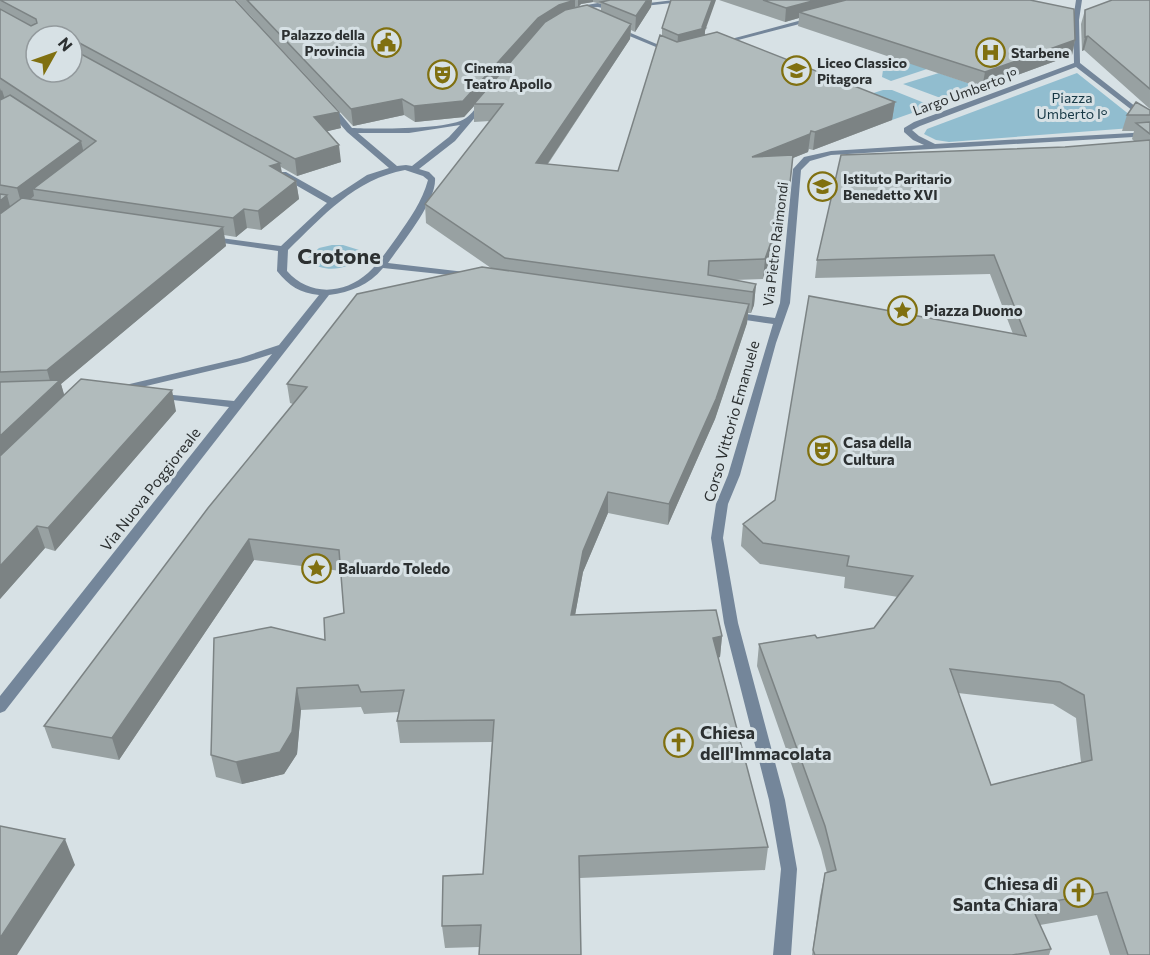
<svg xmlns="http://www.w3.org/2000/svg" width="1150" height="955" viewBox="0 0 1150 955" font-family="Commissioner,sans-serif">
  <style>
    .green { fill: #91bdcf }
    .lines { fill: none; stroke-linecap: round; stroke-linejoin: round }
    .street { fill: #74869a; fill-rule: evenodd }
    .wall { fill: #98a1a2; fill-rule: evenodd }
    .shaded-wall { fill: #7c8384 }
    .building { fill: #b1bbbc; stroke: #7c8384; stroke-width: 1.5; fill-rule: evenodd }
    .labels { text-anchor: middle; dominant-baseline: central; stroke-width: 6; stroke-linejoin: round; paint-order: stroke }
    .far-poi-label { font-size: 14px; font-weight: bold; fill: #2c3031; stroke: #d7e1e5; text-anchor: start }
    .far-street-label { font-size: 14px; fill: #2c3031; stroke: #d7e1e5 }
    .far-park-label { font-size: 14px; fill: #173845; stroke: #d7e1e5 }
    .poi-label { font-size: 15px; font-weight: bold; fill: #2c3031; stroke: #d7e1e5; text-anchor: start }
    .street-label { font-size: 15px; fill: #2c3031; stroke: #d7e1e5 }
    .near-poi-label { font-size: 18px; font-weight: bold; fill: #2c3031; stroke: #d7e1e5; text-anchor: start }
    .far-town-label { font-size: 22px; font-weight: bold; fill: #2c3031; stroke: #d7e1e5 }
  </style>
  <rect width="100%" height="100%" fill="#d7e1e5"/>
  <path class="green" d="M 923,56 L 927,69 L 891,81 L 882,77 L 883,70 L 880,69 Z
    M 939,73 L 982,88 L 946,100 L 903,84 Z
    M 1077,73 L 1145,127 L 949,142 L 936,140 L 924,134 L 927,129 Z
    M 883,90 L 892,90 L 932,106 L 892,120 L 848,101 Z
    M 332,245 L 343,245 L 359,250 L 360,257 C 349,270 324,273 310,262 L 308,258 L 319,248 Z"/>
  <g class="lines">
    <path class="street" d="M 674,0 L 699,0 L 635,7 L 632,5 Z
      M 1076,0 L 1082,0 L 1079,20 L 1080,63 L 1150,118 L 1150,124 L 1076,67 L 920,126 L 912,130 L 919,136 L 935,144 L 1150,132 L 1150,136 L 831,155 L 810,161 L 801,170 L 790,303 L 776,343 L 740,475 L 728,504 L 723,538 L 738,623 L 785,800 L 797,869 L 791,955 L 773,955 L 781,869 L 769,800 L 724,623 L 711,538 L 716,504 L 728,475 L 773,324 L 732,318 L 727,315 L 732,312 L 775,318 L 780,303 L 793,169 L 804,157 L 831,151 L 924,145 L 913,140 L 904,132 L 904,128 L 914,122 L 1074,63 L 1073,20 Z
      M 598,3 L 613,8 L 607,14 L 604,12 L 606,9 L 598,7 L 586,8 L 582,13 L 579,11 L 581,6 Z
      M 813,17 L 815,20 L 719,45 L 716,43 Z
      M 615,28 L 619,28 L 673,51 L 668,52 L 615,30 Z
      M 481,100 L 488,102 L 455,141 L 419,169 L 429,172 L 435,178 C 437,201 401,244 388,263 L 465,272 L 470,275 L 468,277 L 383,268 C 369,285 351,292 329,295 L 5,711 L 0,713 L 0,696 L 229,407 L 157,398 L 153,397 L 152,395 L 153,393 L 234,401 L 272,354 L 247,362 L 121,392 L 116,389 L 117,387 L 240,358 L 279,345 L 319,295 C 300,293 289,286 277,271 L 278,251 L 209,241 L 205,238 L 206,236 L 281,246 L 327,203 L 280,176 L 280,172 L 286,172 L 332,198 L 367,175 L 389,168 L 347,132 L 327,109 L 327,105 L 333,105 L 352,128 C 374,129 450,130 466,118 C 472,114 477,106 481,100 ZM 460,125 L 449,137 L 412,166 L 406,165 L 397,166 L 358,133 L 409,133 ZM 405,170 L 423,176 L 428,180 C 422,202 410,218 397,237 C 388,249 380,262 368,273 C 343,295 309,296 287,271 L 288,250 C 323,216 355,179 405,170 Z"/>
  </g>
  <path class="wall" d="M 0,0 L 341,128 L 327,131 L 341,162 L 297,176 L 281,167 L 282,173 L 296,181 L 299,199 L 261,230 L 247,228 L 236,237 L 224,235 L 226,246 L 61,384 L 64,395 L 176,411 L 55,551 L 45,548 L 0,599 ZM 36,36 L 72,36 L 72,72 Z
    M 236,0 L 652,0 L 651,7 L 635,32 L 631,30 L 630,39 L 548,164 L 618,171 L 662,36 L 662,28 L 705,31 L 705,35 L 895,102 L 892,120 L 813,150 L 809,149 L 808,152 L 793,158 L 787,211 L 763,279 L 734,280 L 756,284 L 754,305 L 751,313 L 748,313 L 747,323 L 715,419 L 668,525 L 608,513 L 583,572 L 575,615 L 722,636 L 720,657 L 718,658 L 768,847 L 765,870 L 580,878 L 479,947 L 445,948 L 442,926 L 483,874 L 492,742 L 400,743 L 397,721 L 399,712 L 364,714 L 361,707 L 301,710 L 297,754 L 284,774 L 242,784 L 216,777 L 211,755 L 325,640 L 344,613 L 341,571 L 254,560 L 119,760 L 52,748 L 44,726 L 293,404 L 290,403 L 287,384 L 491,268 L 426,223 L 425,204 L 490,121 L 474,122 L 474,106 L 464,117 L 415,122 L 404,115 L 353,126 ZM 593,2 L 601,4 L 601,11 L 578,7 L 581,4 Z
    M 719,0 L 1030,0 L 1075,40 L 1072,55 L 982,88 L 798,26 L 799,18 L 785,22 Z
    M 1150,0 L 1150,109 L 1084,50 L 1082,51 L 1081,24 L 1085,10 Z
    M 1150,110 L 1150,955 L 1110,955 L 1097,915 L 1040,925 L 1051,949 L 1049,955 L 812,955 L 820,896 L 825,873 L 827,873 L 821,849 L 757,666 L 759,644 L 817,638 L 874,628 L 898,597 L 844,588 L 845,577 L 760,564 L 741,546 L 743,524 L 1013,334 L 990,274 L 815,278 L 817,260 L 1065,147 L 1135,142 L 1132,139 L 1134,131 L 1122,131 L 1127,115 ZM 958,693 L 1053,704 L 1076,718 L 1081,762 L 991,785 Z"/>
  <path class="shaded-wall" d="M 575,0 L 575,14 L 474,104 L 474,106 L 464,117 L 415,122 L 414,106 L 538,18 L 559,5 Z
    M 578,0 L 593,0 L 593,2 L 581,4 L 578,7 Z
    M 647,0 L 652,0 L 651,7 L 635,32 L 636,16 Z
    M 712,0 L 716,0 L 705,31 L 704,43 L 677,50 L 678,35 L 702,27 Z
    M 816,0 L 870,0 L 799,12 L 799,18 L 785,22 L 786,8 Z
    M 631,24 L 630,39 L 536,181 L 536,163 Z
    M 1088,36 L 1084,50 L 1082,51 L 1085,37 Z
    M 1075,40 L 1072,55 L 982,88 L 985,72 Z
    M 0,88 L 1,91 L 2,90 L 7,106 L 0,110 Z
    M 402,99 L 404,115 L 353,126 L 351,109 Z
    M 895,102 L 892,120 L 813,150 L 815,132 Z
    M 339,112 L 341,128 L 316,134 L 314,117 Z
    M 811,131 L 808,152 L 750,175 L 752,157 Z
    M 81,141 L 85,158 L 33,189 L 34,196 L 22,206 L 17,188 Z
    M 339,145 L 341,162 L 297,176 L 295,159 Z
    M 280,163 L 283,181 L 270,166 Z
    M 296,181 L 299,199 L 261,230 L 258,211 Z
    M 789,192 L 787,211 L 763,279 L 765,259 Z
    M 7,195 L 12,214 L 0,224 L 0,201 Z
    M 244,209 L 247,228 L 236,237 L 233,218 Z
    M 223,227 L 226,246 L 61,384 L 66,401 L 0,465 L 0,436 L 52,388 L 47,370 Z
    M 756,284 L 754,305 L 751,313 L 753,292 Z
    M 749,304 L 747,323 L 715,419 L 668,525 L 669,504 Z
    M 172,390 L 176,411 L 55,551 L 48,528 Z
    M 608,492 L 608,513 L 583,572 L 571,637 L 571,615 L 583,551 Z
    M 37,526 L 45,548 L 0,599 L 0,566 Z
    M 249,539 L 254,560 L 119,760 L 112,738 Z
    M 722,636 L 720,657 L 711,660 L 713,638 Z
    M 297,688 L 301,710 L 297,754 L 284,774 L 242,784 L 236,762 Z
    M 65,839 L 75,865 L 17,955 L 0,955 L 0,938 Z"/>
  <path class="building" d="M 0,0 L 235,0 L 339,112 L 314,117 L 339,145 L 295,159 L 72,39 L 72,36 L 36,36 L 36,72 L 72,72 L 72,49 L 280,163 L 270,166 L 296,181 L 258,211 L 244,209 L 233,218 L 33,189 L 96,141 L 0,78 L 0,9 L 31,26 L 37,23 L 36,19 Z
    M 247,0 L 575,0 L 559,5 L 538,18 L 463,101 L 414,106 L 402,99 L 351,109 Z
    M 610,0 L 647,0 L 636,16 L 601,2 Z
    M 671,0 L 712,0 L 702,27 L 705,28 L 678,35 L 662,28 Z
    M 763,0 L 816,0 L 786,8 Z
    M 846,0 L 1030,0 L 1074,9 L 1075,40 L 985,72 L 799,12 Z
    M 1112,0 L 1150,0 L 1150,89 L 1088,36 L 1085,37 L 1085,10 Z
    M 587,5 L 631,24 L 536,163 L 618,171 L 660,35 L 677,42 L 717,32 L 895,102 L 815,132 L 811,131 L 810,134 L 752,157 L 793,155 L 789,192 L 765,259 L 709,261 L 708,275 L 756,284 L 753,292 L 505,258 L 425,204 L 503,104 L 474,104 L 545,22 L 565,10 Z
    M 10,95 L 81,141 L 17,188 L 0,185 L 0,100 Z
    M 1136,102 L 1150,110 L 1150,115 L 1127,115 Z
    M 1150,122 L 1150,134 L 1136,123 Z
    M 1150,140 L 1150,955 L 1128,955 L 1107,892 L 1031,905 L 1051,949 L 1012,955 L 815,955 L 813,950 L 825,873 L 836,870 L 825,826 L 759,644 L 815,635 L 817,638 L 874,628 L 913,576 L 847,566 L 849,556 L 763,543 L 743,524 L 775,500 L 809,296 L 1026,336 L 994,255 L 817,260 L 841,155 L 1065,147 ZM 950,669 L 1060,682 L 1084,695 L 1092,760 L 991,785 Z
    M 0,194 L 7,195 L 0,201 Z
    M 22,198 L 223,227 L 47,370 L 0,372 L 0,214 Z
    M 482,267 L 749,304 L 716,399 L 669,504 L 608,492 L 583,551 L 571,615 L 716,610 L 722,636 L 713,638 L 768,847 L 579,856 L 581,955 L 479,955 L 481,925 L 442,926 L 443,876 L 483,874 L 494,720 L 397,721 L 404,690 L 361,692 L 358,685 L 297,688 L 292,732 L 280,752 L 236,762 L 211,755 L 214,638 L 271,627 L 325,640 L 324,618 L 344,613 L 339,550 L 249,539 L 112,738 L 44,726 L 208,508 L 307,387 L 287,384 L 357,294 Z
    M 81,379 L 172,390 L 48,528 L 37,526 L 0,566 L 0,456 Z
    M 60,380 L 0,436 L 0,382 Z
    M 0,826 L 65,839 L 0,938 Z"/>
  <defs>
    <symbol id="civic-ring" viewBox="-11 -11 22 22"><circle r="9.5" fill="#d7e1e5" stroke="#807010" stroke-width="1.5"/><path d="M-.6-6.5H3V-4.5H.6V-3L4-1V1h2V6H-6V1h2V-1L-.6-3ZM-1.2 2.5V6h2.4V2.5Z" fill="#807010"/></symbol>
    <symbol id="hospital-ring" viewBox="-11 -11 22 22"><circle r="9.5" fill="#d7e1e5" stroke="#807010" stroke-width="1.5"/><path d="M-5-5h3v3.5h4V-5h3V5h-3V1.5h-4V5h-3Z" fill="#807010"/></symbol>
    <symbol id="university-ring" viewBox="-11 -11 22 22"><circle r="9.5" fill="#d7e1e5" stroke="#807010" stroke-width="1.5"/><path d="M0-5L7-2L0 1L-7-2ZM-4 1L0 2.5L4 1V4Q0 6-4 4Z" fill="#807010"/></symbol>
    <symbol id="theatre-ring" viewBox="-11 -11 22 22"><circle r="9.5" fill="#d7e1e5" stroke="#807010" stroke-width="1.5"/><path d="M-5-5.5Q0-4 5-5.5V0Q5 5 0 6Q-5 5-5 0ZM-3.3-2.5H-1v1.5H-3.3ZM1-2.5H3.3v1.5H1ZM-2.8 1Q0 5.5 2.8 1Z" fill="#807010"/></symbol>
    <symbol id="sight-ring" viewBox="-11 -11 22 22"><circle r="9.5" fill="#d7e1e5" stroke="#807010" stroke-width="1.5"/><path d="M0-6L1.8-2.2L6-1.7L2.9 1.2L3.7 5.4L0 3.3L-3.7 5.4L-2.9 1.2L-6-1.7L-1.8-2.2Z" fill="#807010"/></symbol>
    <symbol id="church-ring" viewBox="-11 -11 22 22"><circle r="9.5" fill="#d7e1e5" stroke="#807010" stroke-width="1.5"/><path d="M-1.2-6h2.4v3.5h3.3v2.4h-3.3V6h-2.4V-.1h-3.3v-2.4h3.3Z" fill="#807010"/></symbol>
  </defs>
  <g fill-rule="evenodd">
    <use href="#civic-ring" x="370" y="26" width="33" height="33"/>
    <use href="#hospital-ring" x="974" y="36" width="33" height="33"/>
    <use href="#university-ring" x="780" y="54" width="33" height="33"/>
    <use href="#theatre-ring" x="426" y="58" width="33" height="33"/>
    <use href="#university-ring" x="806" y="170" width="33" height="33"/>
    <use href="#sight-ring" x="886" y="294" width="33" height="33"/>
    <use href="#theatre-ring" x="806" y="434" width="33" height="33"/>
    <use href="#sight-ring" x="300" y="552" width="33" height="33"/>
    <use href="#church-ring" x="662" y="726" width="33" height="33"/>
    <use href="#church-ring" x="1062" y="876" width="33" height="33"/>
  </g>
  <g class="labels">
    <g class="far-poi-label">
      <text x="365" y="34" text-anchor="end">Palazzo della<tspan x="365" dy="16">Provincia</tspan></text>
      <text x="1011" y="52">Starbene</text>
      <text x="817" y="62">Liceo Classico<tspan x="817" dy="16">Pitagora</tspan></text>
      <text x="464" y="67">Cinema<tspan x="464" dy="16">Teatro Apollo</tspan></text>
      <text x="843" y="178">Istituto Paritario<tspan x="843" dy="16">Benedetto XVI</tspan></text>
    </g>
    <g class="far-street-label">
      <text transform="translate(965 92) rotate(-20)">Largo Umberto I°</text>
      <text transform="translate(775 244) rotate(-83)">Via Pietro Raimondi</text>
    </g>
    <g class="far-park-label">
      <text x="1072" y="97">Piazza<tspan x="1072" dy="16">Umberto I°</tspan></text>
    </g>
    <g class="poi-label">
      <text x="924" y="310">Piazza Duomo</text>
      <text x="843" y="442">Casa della<tspan x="843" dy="17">Cultura</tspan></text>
      <text x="338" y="568">Baluardo Toledo</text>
    </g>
    <g class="street-label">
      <text transform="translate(731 421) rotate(-74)">Corso Vittorio Emanuele</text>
      <text transform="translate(150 489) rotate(-52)">Via Nuova Poggioreale</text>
    </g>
    <g class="near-poi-label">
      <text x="700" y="732">Chiesa<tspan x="700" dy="21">dell'Immacolata</tspan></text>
      <text x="1058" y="883" text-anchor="end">Chiesa di<tspan x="1058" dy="21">Santa Chiara</tspan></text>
    </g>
    <g class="far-town-label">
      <text x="339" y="255">Crotone</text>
    </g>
  </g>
  <g transform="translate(54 54) rotate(50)"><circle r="28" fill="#d7e1e5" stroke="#939a9d" stroke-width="1.5"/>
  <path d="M0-4.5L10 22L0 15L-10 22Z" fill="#807010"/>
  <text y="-9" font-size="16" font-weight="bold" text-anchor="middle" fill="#2c3031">N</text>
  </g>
</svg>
